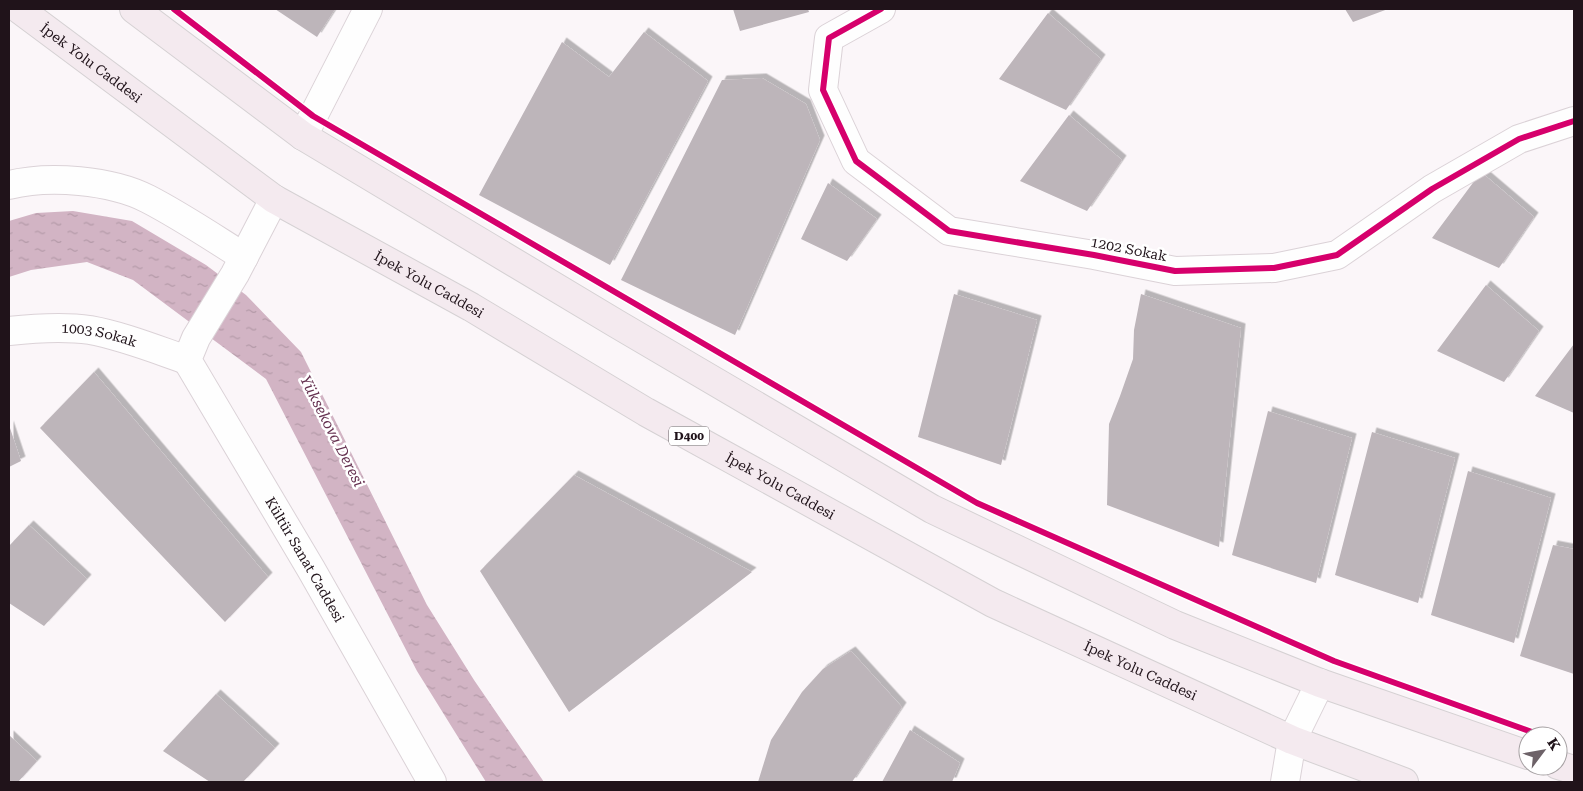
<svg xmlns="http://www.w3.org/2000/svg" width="1583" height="791" viewBox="0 0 1583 791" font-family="'Roboto Serif',serif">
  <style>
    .water { fill: url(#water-ripples) }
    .building { fill: #bdb5ba; filter: url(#shadow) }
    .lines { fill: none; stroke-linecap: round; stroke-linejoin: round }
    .minor-casing { stroke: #dbd2d7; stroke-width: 30 }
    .tertiary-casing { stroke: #dbd2d7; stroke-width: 30 }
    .trunk-casing { stroke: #d5d1d3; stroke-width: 30 }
    .minor { stroke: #fefefe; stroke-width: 28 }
    .tertiary { stroke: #fefefe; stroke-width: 28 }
    .trunk { stroke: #f4eaef; stroke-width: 28 }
    .cycleway-casing { stroke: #fff; stroke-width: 9 }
    .cycleway { stroke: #d6006c; stroke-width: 6 }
    .labels { text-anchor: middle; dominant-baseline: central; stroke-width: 5; stroke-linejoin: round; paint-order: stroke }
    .shield { fill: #fff; stroke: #635a5f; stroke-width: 1 }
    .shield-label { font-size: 12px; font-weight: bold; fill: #20131a }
    .street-label { font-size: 14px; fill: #20131a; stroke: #fff }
    .water-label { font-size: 15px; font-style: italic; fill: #653150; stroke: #fff }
  </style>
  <defs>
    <pattern id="water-ripples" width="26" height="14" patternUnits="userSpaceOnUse" patternTransform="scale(1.25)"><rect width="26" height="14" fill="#d2b4c4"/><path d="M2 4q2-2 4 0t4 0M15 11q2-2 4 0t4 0" fill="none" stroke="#b49aa8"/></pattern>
    <filter id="shadow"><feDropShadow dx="4.5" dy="-4.5" stdDeviation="0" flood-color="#0004"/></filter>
  </defs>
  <rect width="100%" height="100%" fill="#fbf6f9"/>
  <path class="water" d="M 73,211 L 132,221 L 206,265 L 246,295 L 301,352 L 427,605 L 474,680 L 544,782 L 486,782 L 417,671 L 266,379 L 133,280 L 87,262 L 31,270 L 9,277 L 9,221 L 36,213 Z"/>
  <path class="building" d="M 275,9 L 335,9 L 317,37 Z
    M 733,9 L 808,9 L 809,12 L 740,31 Z
    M 1345,9 L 1388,9 L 1353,22 Z
    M 1048,13 L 1101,59 L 1066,110 L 999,79 Z
    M 644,32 L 708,81 L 610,265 L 479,195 L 562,42 L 609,77 Z
    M 762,78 L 806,104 L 820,140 L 735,335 L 621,280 L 722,80 Z
    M 1069,115 L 1122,160 L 1087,211 L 1020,181 Z
    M 1481,172 L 1534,217 L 1499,268 L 1432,238 Z
    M 828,183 L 877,219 L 847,261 L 801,239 Z
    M 1486,285 L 1539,331 L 1504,382 L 1437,351 Z
    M 954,294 L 1037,320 L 1001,465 L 918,437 Z
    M 1141,294 L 1241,328 L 1219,547 L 1107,505 L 1109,424 L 1120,396 L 1133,359 L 1134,330 Z
    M 1574,344 L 1574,413 L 1535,396 Z
    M 94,372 L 268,577 L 225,622 L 40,428 Z
    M 1268,411 L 1352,438 L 1316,583 L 1232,555 Z
    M 9,425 L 21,461 L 9,467 Z
    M 1372,432 L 1455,458 L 1418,603 L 1335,575 Z
    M 1468,471 L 1551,498 L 1514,643 L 1431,615 Z
    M 574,475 L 752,572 L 569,712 L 480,571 Z
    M 29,525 L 87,579 L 44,626 L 9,603 L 9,546 Z
    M 1553,545 L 1574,549 L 1574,674 L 1520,656 Z
    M 851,651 L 902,707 L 852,782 L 758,782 L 771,740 L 802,692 L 823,669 Z
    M 216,694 L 275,748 L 243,782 L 210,782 L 163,751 Z
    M 910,730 L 960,763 L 952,782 L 882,782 Z
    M 9,735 L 37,761 L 18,782 L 9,782 Z"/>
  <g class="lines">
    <defs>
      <g id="minor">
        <path d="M 881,9 L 829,38 L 823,90 L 856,161 L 949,231 L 1094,255 L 1175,271 L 1274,268 L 1337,255 L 1432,189 L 1519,139 L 1574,121"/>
        <path d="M 9,185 C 49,175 111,180 148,199 C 181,216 212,237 244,257"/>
        <path id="s1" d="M 9,331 C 36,328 63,326 90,330 C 123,336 155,349 187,360"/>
      </g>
      <g id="tertiary">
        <path d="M 303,136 L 368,9"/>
        <path id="s2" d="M 274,199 L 235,274 L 196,338 L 187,360 L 311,569 L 432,782"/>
        <path d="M 1285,782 L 1292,740 L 1320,683"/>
      </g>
      <g id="trunk">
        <path id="s3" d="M 19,9 L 274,199 L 471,307 L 646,412 L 993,603 L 1292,740 L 1404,782"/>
        <path d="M 134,9 L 303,136 L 617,324 L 932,509 L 1175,625 L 1320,683 L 1528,755"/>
        <path d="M 1558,765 L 1574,770"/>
      </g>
    </defs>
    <use href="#minor" class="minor-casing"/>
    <use href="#tertiary" class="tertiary-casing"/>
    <use href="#trunk" class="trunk-casing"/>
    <use href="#minor" class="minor"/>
    <use href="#tertiary" class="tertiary"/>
    <use href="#trunk" class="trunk"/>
    <defs>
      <path id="cycleway" d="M 174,9 L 313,116 L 977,503 L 1334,661 L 1543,736
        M 881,9 L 829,38 L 823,90 L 856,161 L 949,231 L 1094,255 L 1175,271 L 1274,268 L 1337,255 L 1432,189 L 1519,139 L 1574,121"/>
    </defs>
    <use href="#cycleway" class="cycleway-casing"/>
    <use href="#cycleway" class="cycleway"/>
  </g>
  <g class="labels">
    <rect class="shield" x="669" y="426.5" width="40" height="19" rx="4"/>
    <g class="shield-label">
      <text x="689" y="436">D400</text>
    </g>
    <g class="street-label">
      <text stroke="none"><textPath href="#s3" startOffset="90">İpek Yolu Caddesi</textPath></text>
      <text transform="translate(1129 249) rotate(11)">1202 Sokak</text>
      <text stroke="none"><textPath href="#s3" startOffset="495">İpek Yolu Caddesi</textPath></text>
      <text stroke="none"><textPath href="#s1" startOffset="91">1003 Sokak</textPath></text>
      <text stroke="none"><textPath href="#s3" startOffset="900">İpek Yolu Caddesi</textPath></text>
      <text stroke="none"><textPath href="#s2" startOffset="415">Kültür Sanat Caddesi</textPath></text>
      <text stroke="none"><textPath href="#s3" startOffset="1305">İpek Yolu Caddesi</textPath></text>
    </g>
    <g class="water-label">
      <text transform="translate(332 431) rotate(63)">Yüksekova Deresi</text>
    </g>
  </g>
  <rect width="1583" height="791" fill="none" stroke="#20131a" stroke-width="20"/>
  <g transform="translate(1543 751) rotate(58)"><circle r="24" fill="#ffffff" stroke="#a6a1a3"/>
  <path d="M0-4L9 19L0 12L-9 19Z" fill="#6d6268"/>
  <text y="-8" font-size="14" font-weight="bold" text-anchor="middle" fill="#20131a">K</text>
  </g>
</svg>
